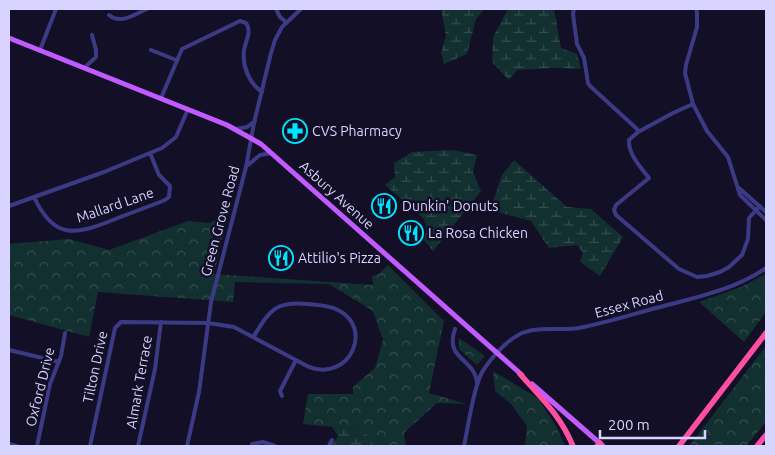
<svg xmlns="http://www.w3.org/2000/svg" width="775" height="455" viewBox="0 0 775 455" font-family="Ubuntu,sans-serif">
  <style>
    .forest { fill: url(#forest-crowns) }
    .wetland { fill: url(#wetland-marsh) }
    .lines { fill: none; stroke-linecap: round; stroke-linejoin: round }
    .minor { stroke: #3d3a85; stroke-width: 4 }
    .major { stroke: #c25bff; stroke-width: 5 }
    .highway { stroke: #ff4fa3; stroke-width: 5.5 }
    .labels { text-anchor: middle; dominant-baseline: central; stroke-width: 5; stroke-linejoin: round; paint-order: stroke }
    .poi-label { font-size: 14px; fill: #d9d4ff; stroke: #130f26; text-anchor: start }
    .street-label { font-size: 14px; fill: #d9d4ff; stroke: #130f26 }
  </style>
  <defs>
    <pattern id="forest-crowns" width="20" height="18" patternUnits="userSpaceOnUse" patternTransform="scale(1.25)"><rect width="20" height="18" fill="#12302f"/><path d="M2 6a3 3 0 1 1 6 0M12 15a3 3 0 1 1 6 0" fill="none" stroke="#344d4e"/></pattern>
    <pattern id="wetland-marsh" width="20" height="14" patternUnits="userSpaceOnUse" patternTransform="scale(1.25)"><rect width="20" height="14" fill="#12302f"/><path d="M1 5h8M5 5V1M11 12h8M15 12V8" fill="none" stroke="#344d4e"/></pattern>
  </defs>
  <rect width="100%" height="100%" fill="#130f26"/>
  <path class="forest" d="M 228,215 L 214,274 L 373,285 L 372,276 L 379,274 L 388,265 L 444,321 L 429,393 L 467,404 L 437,403 L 404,433 L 406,446 L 370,446 L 369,439 L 363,430 L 303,424 L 308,394 L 353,394 L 353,387 L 375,368 L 383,340 L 373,311 L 329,284 L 235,282 L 233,302 L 98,292 L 89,337 L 9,315 L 9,244 L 69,239 L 109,250 L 188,221 L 209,223 Z
    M 766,274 L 766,312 L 744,342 L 699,302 L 741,287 Z
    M 459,338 L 485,356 L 477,365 L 459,349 Z
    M 766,346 L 766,422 L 746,446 L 689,446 Z
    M 493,371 L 538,398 L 556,426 L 565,446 L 525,446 L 527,426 L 511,404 L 495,391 Z"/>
  <path class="wetland" d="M 441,9 L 485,9 L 476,19 L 467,54 L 444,64 L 441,53 L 446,36 Z
    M 508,9 L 554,9 L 561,48 L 577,54 L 581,69 L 554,68 L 517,70 L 509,80 L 492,62 L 493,37 Z
    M 453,150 L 477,155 L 473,172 L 481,191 L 433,251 L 424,240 L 427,228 L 424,219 L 385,185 L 395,177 L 394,163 L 412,152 Z
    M 514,160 L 567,207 L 591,209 L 623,237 L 600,276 L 580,262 L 583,253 L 577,245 L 549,248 L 531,221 L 490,210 L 502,175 Z
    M 332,427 L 364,430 L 369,439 L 370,446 L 331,446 L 338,436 Z"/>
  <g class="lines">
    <path class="minor" d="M 276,9 L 280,17 L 286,22
      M 574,9 L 573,14 L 577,44 L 584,58 L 588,83 L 590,86 L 637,129 L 638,132 L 629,140 C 628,154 641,168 649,178 L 616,205 L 614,210 L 616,215 L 679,269 L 697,277 L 707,276 L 720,272 L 729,267 L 742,255 L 748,239 L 749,218 L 760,206
      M 696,9 L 697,13 L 697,27 L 686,65 L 685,73 L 693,104 L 707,131 L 728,157 L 740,195 L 766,220
      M 109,15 C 121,25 135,14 147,9
      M 40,50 L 56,9
      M 151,50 L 176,60
      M 84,68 L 96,57 L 96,50 L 92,35
      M 161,98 L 182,49 L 240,21 L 246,23 C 252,31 246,40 244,50 C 242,66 249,83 262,92
      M 236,129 L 247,127 L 255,121
      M 638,132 L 673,113 L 693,104
      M 248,165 L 260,155 L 272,153
      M 739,188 L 766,212
      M 34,197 C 54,240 75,235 113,220 C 130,213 148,207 165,200 L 169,197 L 170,186 L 159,175 L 150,153
      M 9,206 L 104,172 L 162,148 L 176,137 L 188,109
      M 455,329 C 444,360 475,358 477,383
      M 9,350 L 59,362
      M 282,396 L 280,391 L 296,360
      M 9,444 L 17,446
      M 252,444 L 263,442 L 275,446
      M 37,446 L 50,384 L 61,356 L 65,333
      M 90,446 L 115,328 L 121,322 L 208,323 L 234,327 L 309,367 C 350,382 374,328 338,310 C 329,305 318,305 308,304 C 275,301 270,310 254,336
      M 138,446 L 155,369 L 161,322
      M 187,446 L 199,392 L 211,302 L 246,167 L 254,123 L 271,53 L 275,40 L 282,27 L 301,9
      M 329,446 L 332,440
      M 464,446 C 468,428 474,383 484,369 C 493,356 507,340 522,333 C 539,326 561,331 579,328 C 606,323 633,314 660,307 C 697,297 734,290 766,268"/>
    <path class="major" d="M 9,38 L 227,125 L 261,144 L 522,375
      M 532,384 L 603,446"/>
    <path class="highway" d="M 520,374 C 542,399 560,415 573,446
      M 597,446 L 600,443
      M 679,446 L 766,333
      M 757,446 L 766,435"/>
  </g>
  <defs>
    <symbol id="pharmacy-ring" viewBox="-11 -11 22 22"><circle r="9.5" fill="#130f26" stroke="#00e5ff" stroke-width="1.5"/><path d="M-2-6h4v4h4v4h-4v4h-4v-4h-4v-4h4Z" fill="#00e5ff"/></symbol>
    <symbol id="restaurant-ring" viewBox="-11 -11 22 22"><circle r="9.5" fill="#130f26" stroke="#00e5ff" stroke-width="1.5"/><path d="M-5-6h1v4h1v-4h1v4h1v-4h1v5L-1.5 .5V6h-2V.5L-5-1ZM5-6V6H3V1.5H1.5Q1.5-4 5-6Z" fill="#00e5ff"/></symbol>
  </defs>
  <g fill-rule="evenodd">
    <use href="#pharmacy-ring" x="281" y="117" width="28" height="28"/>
    <use href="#restaurant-ring" x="370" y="192" width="28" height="28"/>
    <use href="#restaurant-ring" x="397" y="219" width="28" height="28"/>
    <use href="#restaurant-ring" x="267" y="244" width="28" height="28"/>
  </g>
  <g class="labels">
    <g class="poi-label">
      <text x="312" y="131">CVS Pharmacy</text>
      <text x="402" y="206">Dunkin' Donuts</text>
      <text x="428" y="233">La Rosa Chicken</text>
      <text x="298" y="258">Attilio's Pizza</text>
    </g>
    <g class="street-label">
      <text transform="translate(337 195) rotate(42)">Asbury Avenue</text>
      <text transform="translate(115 205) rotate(-19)">Mallard Lane</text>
      <text transform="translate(220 221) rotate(-75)">Green Grove Road</text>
      <text transform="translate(629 304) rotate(-15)">Essex Road</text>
      <text transform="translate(95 367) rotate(-78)">Tilton Drive</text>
      <text transform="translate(139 382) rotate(-80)">Almark Terrace</text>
      <text transform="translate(40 387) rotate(-76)">Oxford Drive</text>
    </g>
  </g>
  <rect width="775" height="455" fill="none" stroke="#d9d4ff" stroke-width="20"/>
  <path d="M600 430v8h105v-8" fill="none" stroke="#d9d4ff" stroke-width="2.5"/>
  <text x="608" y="430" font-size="15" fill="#d9d4ff" stroke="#130f26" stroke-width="4" paint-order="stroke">200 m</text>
</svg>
